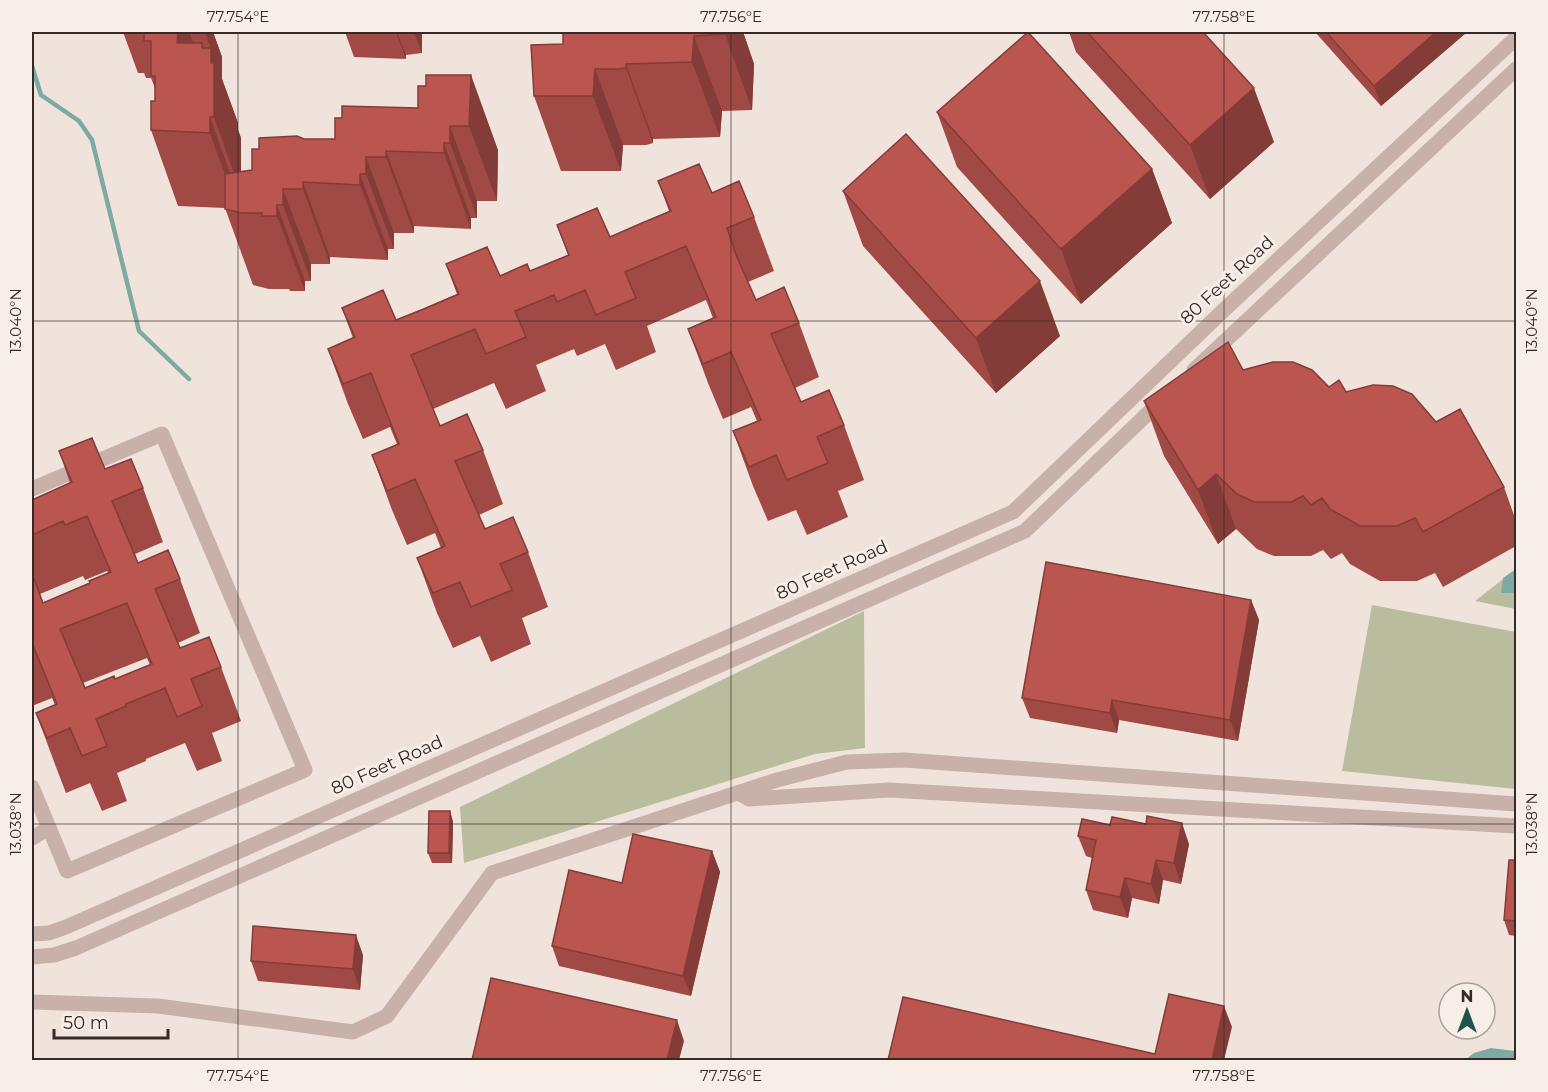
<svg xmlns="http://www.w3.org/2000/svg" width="1548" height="1092" viewBox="0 0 1548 1092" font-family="Montserrat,sans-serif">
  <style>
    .green { fill: #b9bd9e }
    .water { fill: #7eaaa4 }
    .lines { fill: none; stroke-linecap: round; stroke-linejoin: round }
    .stream { stroke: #7eaaa4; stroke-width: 4.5 }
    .minor { stroke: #c7b1a9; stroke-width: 15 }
    .tertiary { stroke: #c7b1a9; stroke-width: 15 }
    .wall { fill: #a14944; fill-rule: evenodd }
    .shaded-wall { fill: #833c37 }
    .building { fill: #bb554f; stroke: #833c37; stroke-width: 1.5; fill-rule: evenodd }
    .ticks { fill: none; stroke: #352a28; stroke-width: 1.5; stroke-opacity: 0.45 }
    .labels { text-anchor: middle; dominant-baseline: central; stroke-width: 6; stroke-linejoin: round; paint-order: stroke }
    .street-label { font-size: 18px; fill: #352a28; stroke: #f8eee8 }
    .neatline { fill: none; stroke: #352a28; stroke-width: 2 }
    .ticks-label { font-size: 15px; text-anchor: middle; fill: #352a28 }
  </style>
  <rect width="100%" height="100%" fill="#f0e3dc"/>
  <path class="green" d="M 1516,569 L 1516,609 L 1475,601 Z
    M 1372,605 L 1516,632 L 1516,789 L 1342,771 Z
    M 864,611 L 865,748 L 815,754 L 464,863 L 460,807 Z"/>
  <path class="water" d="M 1516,569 L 1516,593 L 1501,593 L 1503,578 Z
    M 1491,1048 L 1515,1051 L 1516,1060 L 1465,1060 L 1474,1053 Z"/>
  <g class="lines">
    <path class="stream" d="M 32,66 L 41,95 L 79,121 L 92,140 L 139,331 L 189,379"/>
    <path class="minor" d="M 32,489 L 162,434 L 305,770 L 67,871 L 32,787
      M 32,838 L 49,828"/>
    <path class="tertiary" d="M 1194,370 L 1516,69
      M 740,794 L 749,799 L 889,790 L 1516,826
      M 32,934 L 49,933 L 66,927 L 1013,512 L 1226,308 L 1516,38
      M 32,957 L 54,955 L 76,948 L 1025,531 L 1163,399
      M 32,1002 L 158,1006 L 353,1032 L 387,1016 L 492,873 L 777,780 L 847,762 L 904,760 L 1516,804"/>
  </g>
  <path class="wall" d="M 123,32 L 213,32 L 222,57 L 222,79 L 238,123 L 238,130 L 241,138 L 241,172 L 252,170 L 259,149 L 304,139 L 335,139 L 342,118 L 418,108 L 426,86 L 498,150 L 497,201 L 477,201 L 477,218 L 471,218 L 471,229 L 414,226 L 414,233 L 394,233 L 394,249 L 388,249 L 388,260 L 330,257 L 330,264 L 311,264 L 311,281 L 305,281 L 305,291 L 290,291 L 289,289 L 269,289 L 253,285 L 225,208 L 178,206 L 151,130 L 155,101 L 155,88 L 151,78 L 146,78 L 144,73 L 138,73 Z
    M 345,32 L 422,32 L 422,53 L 406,55 L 406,59 L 354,57 Z
    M 563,32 L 743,32 L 754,64 L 752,110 L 722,111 L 720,137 L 653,139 L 653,143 L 646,145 L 623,145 L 621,171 L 561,171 L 534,96 L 563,44 Z
    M 1069,32 L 1203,32 L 1274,142 L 1210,199 L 1076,52 Z
    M 1315,32 L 1467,32 L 1381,106 Z
    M 937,112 L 1152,169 L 1172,223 L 1081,304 L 957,167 Z
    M 658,181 L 712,193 L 754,217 L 774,271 L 748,282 L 756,300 L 799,323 L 819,377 L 795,388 L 801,402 L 844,425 L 864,480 L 838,491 L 848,517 L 807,535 L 796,510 L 768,521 L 753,486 L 733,431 L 757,421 L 751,407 L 723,419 L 708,383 L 688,329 L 713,318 L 706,300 L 647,326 L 656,352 L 616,370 L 605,344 L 577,356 L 574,349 L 536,365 L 546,391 L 506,409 L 494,383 L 433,409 L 440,426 L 483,450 L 503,504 L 479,515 L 485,529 L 528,552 L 548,607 L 522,618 L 531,644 L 491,662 L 480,636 L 453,648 L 437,613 L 417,558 L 441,548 L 435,533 L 407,545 L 392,510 L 372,455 L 397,444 L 390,427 L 363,439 L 348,404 L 328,349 L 353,338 L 342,308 L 396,320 L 457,294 L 446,264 L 500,276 L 530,271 L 568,255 L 557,225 L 610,237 L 669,211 Z
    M 843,191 L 1060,336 L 996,393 L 863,246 Z
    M 1243,370 L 1329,387 L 1346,392 L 1436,422 L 1504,487 L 1516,521 L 1516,546 L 1443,587 L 1435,573 L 1417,581 L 1380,581 L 1350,564 L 1342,553 L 1331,559 L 1323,550 L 1311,556 L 1274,556 L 1257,549 L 1236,529 L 1218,544 L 1164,456 L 1144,401 Z
    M 59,451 L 105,469 L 143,488 L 163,542 L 135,554 L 138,563 L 180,579 L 200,633 L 178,643 L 180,648 L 221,667 L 241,721 L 212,733 L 222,761 L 197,771 L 185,743 L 146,759 L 146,761 L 117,773 L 127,801 L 102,811 L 90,783 L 66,793 L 56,767 L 36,713 L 55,705 L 52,698 L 32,706 L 32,500 L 70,483 ZM 107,571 L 108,573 L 89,583 L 43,603 L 40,594 L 83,576 L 85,580 ZM 147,658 L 150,665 L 115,679 L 85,688 L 83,683 Z
    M 1251,600 L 1259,620 L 1238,741 L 1119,720 L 1117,733 L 1030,718 L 1022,698 Z
    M 450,811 L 453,822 L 452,863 L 432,863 L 428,853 Z
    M 1078,836 L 1189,844 L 1181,884 L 1163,880 L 1159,904 L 1132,898 L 1128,918 L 1093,910 L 1086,890 L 1092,858 L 1086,856 Z
    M 712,851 L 720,872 L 691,996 L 559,966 L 552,946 L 622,883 Z
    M 1516,860 L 1516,936 L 1509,935 L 1504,920 Z
    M 363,955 L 360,990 L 258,981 L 251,961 Z"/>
  <path class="shaded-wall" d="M 178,32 L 189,32 L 207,80 L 177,43 Z
    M 205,32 L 213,32 L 222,57 L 222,79 L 238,123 L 238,130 L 241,138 L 241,193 L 214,117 L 202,48 L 202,43 L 214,76 L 211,63 L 211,49 Z
    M 396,32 L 397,32 L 406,55 L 406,59 Z
    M 414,32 L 422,32 L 422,53 Z
    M 725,32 L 743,32 L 754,64 L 752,110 L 725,34 Z
    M 1436,32 L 1467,32 L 1381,106 L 1374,86 Z
    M 694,36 L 722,111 L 720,137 L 692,62 Z
    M 626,64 L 653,139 L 653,143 L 626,68 Z
    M 595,69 L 623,145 L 621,171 L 593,96 Z
    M 471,75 L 498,150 L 497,201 L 469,126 Z
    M 1254,88 L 1274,142 L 1210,199 L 1190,145 Z
    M 210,117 L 237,193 L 237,208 L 210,133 Z
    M 450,126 L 477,201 L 477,218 L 450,143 Z
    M 444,143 L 471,218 L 471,229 L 444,153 Z
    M 386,151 L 414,226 L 414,233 L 386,157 Z
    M 366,157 L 394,233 L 394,249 L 366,174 Z
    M 1152,169 L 1172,223 L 1081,304 L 1061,249 Z
    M 360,174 L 388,249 L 388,260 L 360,185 Z
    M 303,182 L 330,257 L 330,264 L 303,189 Z
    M 283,189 L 311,264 L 311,281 L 283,205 Z
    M 277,205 L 305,281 L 305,291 L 277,216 Z
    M 1040,281 L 1060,336 L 996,393 L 976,338 Z
    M 1216,474 L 1236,529 L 1218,544 L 1198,490 Z
    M 1251,600 L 1259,620 L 1238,741 L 1230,720 Z
    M 1112,700 L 1119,720 L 1117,733 L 1110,713 Z
    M 450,811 L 453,822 L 452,863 L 449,853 Z
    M 1182,823 L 1189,844 L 1181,884 L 1174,863 Z
    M 712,851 L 720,872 L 691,996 L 683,976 Z
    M 1156,860 L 1163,880 L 1159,904 L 1151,884 Z
    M 1125,878 L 1132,898 L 1128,918 L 1120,897 Z
    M 356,935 L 363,955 L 360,990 L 353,969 Z
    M 1224,1006 L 1232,1027 L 1224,1060 L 1212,1060 Z
    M 677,1020 L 684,1041 L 679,1060 L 667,1060 Z"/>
  <path class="building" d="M 141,32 L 178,32 L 177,43 L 202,43 L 202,48 L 211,48 L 211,63 L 214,63 L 214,117 L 210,117 L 210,133 L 151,130 L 151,101 L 155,101 L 155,76 L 151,76 L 151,41 L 144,41 L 144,33 L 142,33 Z
    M 563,32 L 725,32 L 725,34 L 694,36 L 692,62 L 626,64 L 626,68 L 619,69 L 595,69 L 593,96 L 534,96 L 531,45 L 563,44 Z
    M 1028,32 L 1152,169 L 1061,249 L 937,112 Z
    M 1087,32 L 1203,32 L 1254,88 L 1190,145 Z
    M 1326,32 L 1436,32 L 1374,86 Z
    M 426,75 L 471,75 L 469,126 L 450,126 L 450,143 L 444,143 L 444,153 L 386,151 L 386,157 L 366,157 L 366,174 L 360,174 L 360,185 L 303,182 L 303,189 L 283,189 L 283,205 L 277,205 L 277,216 L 262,216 L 262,213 L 241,213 L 225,209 L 225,174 L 252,170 L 252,149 L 259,149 L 259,138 L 297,136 L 304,139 L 335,139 L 335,118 L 342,118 L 342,106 L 418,108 L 418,86 L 426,86 Z
    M 906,134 L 1040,281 L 976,338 L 843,191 Z
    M 699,164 L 712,193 L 739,181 L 754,217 L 727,228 L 736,255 L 756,300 L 784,287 L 799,323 L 771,334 L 801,402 L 829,390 L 844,425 L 817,437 L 828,463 L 787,480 L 776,455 L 749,467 L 733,431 L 761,420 L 731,352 L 703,364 L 688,329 L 716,317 L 686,246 L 625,272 L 636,298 L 596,315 L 585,290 L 557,302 L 554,295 L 515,311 L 526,337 L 486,354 L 475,329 L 411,355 L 440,426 L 467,414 L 483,450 L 455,461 L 485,529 L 513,517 L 528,552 L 500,564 L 512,590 L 471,607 L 460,582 L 433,593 L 417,558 L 445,546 L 415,479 L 387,491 L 372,455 L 399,444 L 371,373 L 343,384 L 328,349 L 355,337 L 342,308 L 383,290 L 396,320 L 424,309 L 459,294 L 446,264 L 487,247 L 500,276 L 527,264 L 530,271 L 569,255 L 557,225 L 597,208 L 610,237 L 642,223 L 671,211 L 658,181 Z
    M 1228,342 L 1243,370 L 1273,362 L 1293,362 L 1312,370 L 1329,387 L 1339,380 L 1346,392 L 1373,385 L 1393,386 L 1412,394 L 1436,422 L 1460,409 L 1504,487 L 1423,532 L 1415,518 L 1397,526 L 1360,526 L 1330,509 L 1322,498 L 1311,505 L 1303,496 L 1291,502 L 1254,502 L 1237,494 L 1216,474 L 1198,490 L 1144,401 Z
    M 92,438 L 105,469 L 131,459 L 143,488 L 112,501 L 138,563 L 168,550 L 180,579 L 155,589 L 180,648 L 209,637 L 221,667 L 191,679 L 202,706 L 177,717 L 165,688 L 126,704 L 126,706 L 96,719 L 107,746 L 82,756 L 70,728 L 47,738 L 36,713 L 57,704 L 32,643 L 32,574 L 43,603 L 90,583 L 89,581 L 111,572 L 87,516 L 65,525 L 63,521 L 32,535 L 32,500 L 72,482 L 59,451 ZM 127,603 L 152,664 L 115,679 L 114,676 L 85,688 L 60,629 Z
    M 1046,562 L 1251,600 L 1230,720 L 1112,700 L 1110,713 L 1022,698 Z
    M 429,811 L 450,811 L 449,853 L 428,853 Z
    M 1147,816 L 1182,823 L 1174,863 L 1156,860 L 1151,884 L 1125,878 L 1120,897 L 1086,890 L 1096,840 L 1078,836 L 1082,819 L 1110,825 L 1112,817 L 1146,824 Z
    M 633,834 L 712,851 L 683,976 L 552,946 L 569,870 L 622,883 Z
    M 1509,860 L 1516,860 L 1516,921 L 1504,920 Z
    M 253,926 L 356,935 L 353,969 L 251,961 Z
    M 491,978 L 677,1020 L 667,1060 L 472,1060 Z
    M 1169,994 L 1224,1006 L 1212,1060 L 888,1060 L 903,997 L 1155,1054 Z"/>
  <path class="ticks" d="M 238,32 L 238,1060M 731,32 L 731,1060M 1224,32 L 1224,1060M 32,321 L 1516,321M 32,824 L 1516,824"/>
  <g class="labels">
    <g class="street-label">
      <text transform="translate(1227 280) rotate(-43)">80 Feet Road</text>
      <text transform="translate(832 570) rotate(-24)">80 Feet Road</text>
      <text transform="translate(387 765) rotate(-24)">80 Feet Road</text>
    </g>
  </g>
  <rect width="1548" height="1092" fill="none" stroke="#f8eee8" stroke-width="66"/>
  <g transform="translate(1467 1011)"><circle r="28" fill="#f8eee8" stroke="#aaa09b" stroke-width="1.5"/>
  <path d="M0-4.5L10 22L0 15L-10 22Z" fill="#22524c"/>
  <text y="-9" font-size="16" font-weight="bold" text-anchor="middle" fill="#352a28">N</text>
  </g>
  <path d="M54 1029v9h114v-9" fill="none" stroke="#352a28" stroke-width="3"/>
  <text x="63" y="1029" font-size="18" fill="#352a28" stroke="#f8eee8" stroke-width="4.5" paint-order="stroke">50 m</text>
  <rect x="33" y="33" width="1482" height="1026" class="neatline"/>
  <g class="ticks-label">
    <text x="238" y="22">77.754°E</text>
    <text x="731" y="22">77.756°E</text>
    <text x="1224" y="22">77.758°E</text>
    <text transform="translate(16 321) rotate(-90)" y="5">13.040°N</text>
    <text transform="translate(1532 321) rotate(-90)" y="5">13.040°N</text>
    <text transform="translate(16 824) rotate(-90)" y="5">13.038°N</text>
    <text transform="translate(1532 824) rotate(-90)" y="5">13.038°N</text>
    <text x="238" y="1081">77.754°E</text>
    <text x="731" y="1081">77.756°E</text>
    <text x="1224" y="1081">77.758°E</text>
  </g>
</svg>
